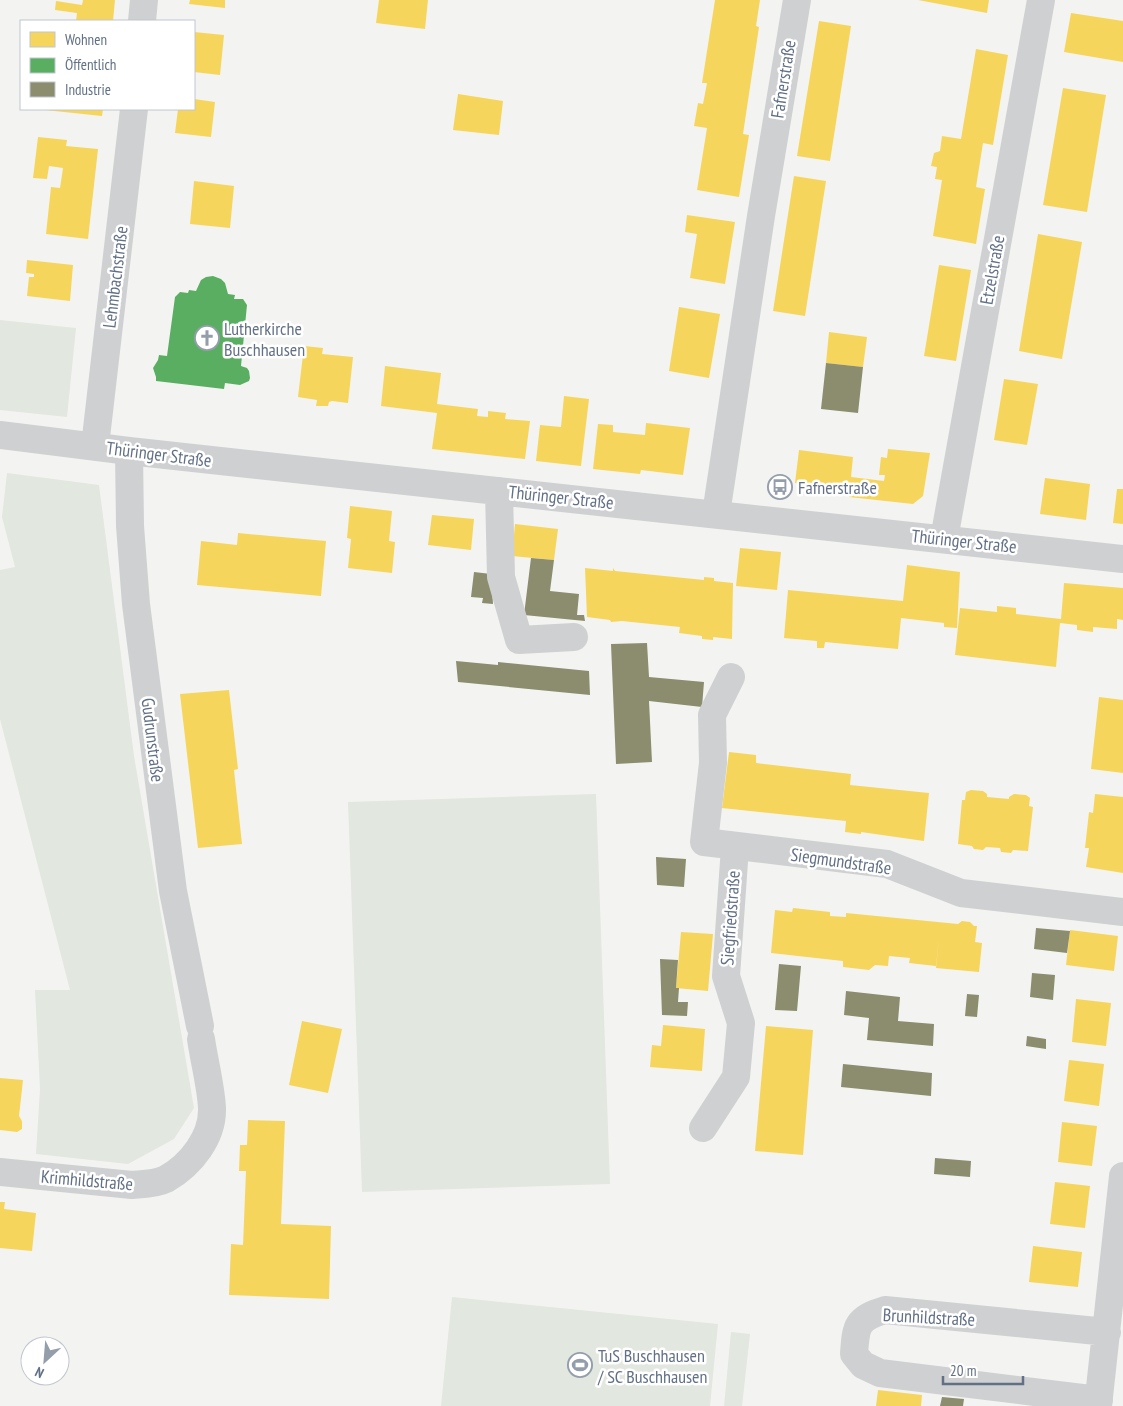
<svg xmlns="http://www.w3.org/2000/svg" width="1123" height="1406" viewBox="0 0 1123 1406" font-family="'PT Sans Narrow',sans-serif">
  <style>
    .green { fill: #e2e7df }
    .homes { fill: #f6d55c }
    .public { fill: #5aae61 }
    .industry { fill: #8c8c6e }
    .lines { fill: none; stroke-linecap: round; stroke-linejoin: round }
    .minor { stroke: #cfd0d1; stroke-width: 28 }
    .labels { text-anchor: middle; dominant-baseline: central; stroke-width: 5; stroke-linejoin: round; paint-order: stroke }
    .street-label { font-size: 18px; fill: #617085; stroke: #fff }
    .poi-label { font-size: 18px; fill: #617085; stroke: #fff; text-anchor: start }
  </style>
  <rect width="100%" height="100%" fill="#f3f4f1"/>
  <path class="green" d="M 0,320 L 76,328 L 67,417 L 0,410 Z
    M 7,473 L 99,485 L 134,756 L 194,1108 L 174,1139 L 128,1164 L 36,1154 L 40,1089 L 35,990 L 70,990 L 0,719 L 0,570 L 15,567 L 2,517 Z
    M 596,794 L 610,1184 L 362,1192 L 348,802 Z
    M 452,1297 L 718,1324 L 710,1406 L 441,1406 Z
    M 731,1332 L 750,1334 L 742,1406 L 724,1406 Z"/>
  <path class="homes" d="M 83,0 L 115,0 L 113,21 L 76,21 L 77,13 L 55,10 L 56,1 L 82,5 Z
    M 190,0 L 225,0 L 225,8 L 189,4 Z
    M 379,0 L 428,0 L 425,29 L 376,23 Z
    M 715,0 L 760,0 L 756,26 L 759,27 L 743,134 L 749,135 L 739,197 L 697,190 L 707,128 L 694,126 L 698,103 L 703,104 L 707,83 L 702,83 Z
    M 918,0 L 989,0 L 987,13 Z
    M 1071,13 L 1123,21 L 1123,62 L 1064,52 Z
    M 819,21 L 851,26 L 830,161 L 797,156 Z
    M 194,32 L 224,35 L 220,75 L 194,72 Z
    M 976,49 L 1008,55 L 993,145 L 983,143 L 976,187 L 985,189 L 976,244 L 933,236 L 942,180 L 935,179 L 937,167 L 931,166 L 934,153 L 940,151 L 942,136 L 961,139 Z
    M 1063,88 L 1106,95 L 1087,212 L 1043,205 Z
    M 458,94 L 503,101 L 499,135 L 453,130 Z
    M 194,99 L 215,102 L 211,137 L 175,133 L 178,109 L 194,109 Z
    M 45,109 L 103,109 L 102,116 L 45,110 Z
    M 38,137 L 67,140 L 66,146 L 98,149 L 88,239 L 46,234 L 51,187 L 60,188 L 63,168 L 49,166 L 47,179 L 33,178 Z
    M 794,176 L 826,181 L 805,316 L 773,311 Z
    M 194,181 L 234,186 L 230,228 L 190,224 Z
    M 687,215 L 735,222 L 725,284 L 690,278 L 697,234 L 685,232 Z
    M 1038,234 L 1082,242 L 1062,359 L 1019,351 Z
    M 27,260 L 73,265 L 70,301 L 27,296 L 29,277 L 34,277 L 34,274 L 26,273 Z
    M 939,265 L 971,270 L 956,361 L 924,356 Z
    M 679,307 L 720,314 L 709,378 L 669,371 Z
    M 829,332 L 867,337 L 863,367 L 826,363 Z
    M 304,346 L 323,348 L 322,354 L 353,357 L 348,403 L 332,401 L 329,402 L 328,406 L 316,406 L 317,400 L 298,397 Z
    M 385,366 L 441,373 L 437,404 L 478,409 L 477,416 L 488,417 L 488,411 L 506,413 L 505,419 L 530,421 L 525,459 L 432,449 L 437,413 L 381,406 Z
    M 1004,379 L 1038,384 L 1027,445 L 994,440 Z
    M 564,396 L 589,399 L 581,466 L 536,461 L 540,425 L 561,427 Z
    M 646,423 L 690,428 L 683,475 L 641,470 L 640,474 L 593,469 L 598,424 L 613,425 L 613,432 L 645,435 Z
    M 888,449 L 930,453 L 923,496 L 913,504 L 849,497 L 850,491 L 795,483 L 799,450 L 853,457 L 851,477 L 884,481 L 885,475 L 879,475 L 881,457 L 887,458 Z
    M 1045,478 L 1090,484 L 1086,520 L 1040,514 Z
    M 1117,489 L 1123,489 L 1123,524 L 1113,523 Z
    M 350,506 L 392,511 L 389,541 L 395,542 L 392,573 L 348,568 L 351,539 L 347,538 Z
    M 432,515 L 474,519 L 471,550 L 428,545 Z
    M 515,524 L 558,529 L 554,560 L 512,556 Z
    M 238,533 L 326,541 L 321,596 L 197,585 L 201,541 L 237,545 Z
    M 740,548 L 781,552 L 777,590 L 736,586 Z
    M 907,565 L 960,572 L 957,628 L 944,627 L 944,623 L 901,618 L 898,649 L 825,642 L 824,648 L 817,648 L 817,641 L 784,638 L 788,590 L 903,601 Z
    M 585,568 L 613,571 L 613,568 L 615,571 L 704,580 L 704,577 L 714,578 L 714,581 L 733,583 L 732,639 L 713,637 L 713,640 L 702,639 L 702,636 L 679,633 L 680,627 L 622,621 L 611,622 L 610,620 L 587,617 Z
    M 1064,583 L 1123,588 L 1123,620 L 1117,619 L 1117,629 L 1093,627 L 1093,632 L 1077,630 L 1077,625 L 1060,623 L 1056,667 L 955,655 L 960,608 L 997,612 L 997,606 L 1016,608 L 1016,614 L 1061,619 Z
    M 229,690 L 238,769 L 234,770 L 242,844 L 198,848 L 180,694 Z
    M 1099,697 L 1123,700 L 1123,773 L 1091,769 Z
    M 729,752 L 756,755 L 756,763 L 851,774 L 850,785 L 929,793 L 924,841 L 861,832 L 861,834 L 845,832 L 846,821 L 722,808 Z
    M 971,790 L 983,791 L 987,794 L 987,797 L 1009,799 L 1009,797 L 1014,794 L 1026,795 L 1030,798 L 1029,806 L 1033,807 L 1028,851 L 1013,850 L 1011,853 L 1001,852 L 1000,848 L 986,847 L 983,850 L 974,849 L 972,846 L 958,844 L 962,800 L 965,800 L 966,792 Z
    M 1095,794 L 1123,797 L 1123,873 L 1086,867 L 1089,848 L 1085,848 L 1089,812 L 1093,813 Z
    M 793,908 L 830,912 L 830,916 L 846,917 L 846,913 L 958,924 L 962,921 L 970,922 L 974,926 L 977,926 L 975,942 L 982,943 L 979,972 L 936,968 L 939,937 L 936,966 L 909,963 L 910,958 L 889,956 L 888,966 L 875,965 L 869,970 L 843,967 L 843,961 L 771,953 L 775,910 L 792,912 Z
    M 1070,930 L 1118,936 L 1114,971 L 1066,965 Z
    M 681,932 L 713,934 L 708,991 L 676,988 Z
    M 1076,999 L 1111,1003 L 1106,1046 L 1072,1042 Z
    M 302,1021 L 342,1029 L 328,1093 L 289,1085 Z
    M 663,1025 L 705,1029 L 702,1071 L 650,1067 L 652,1045 L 661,1046 Z
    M 766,1026 L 813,1030 L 803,1155 L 755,1151 Z
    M 1069,1060 L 1104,1064 L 1099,1106 L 1064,1101 Z
    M 0,1078 L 23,1080 L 19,1116 L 22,1121 L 22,1129 L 17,1132 L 0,1130 Z
    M 248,1120 L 285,1121 L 281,1224 L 331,1226 L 329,1299 L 229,1295 L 231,1244 L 243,1245 L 246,1171 L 239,1171 L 240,1145 L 247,1145 Z
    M 1062,1122 L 1097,1126 L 1092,1166 L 1058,1162 Z
    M 1055,1182 L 1090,1186 L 1085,1228 L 1050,1224 Z
    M 0,1202 L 5,1202 L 4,1209 L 36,1213 L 32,1251 L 0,1248 Z
    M 1033,1246 L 1082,1252 L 1078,1287 L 1029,1282 Z
    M 878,1390 L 922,1395 L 921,1406 L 876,1406 Z"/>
  <path class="public" d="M 213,276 L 221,279 L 225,283 L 228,294 L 235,295 L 234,299 L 243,299 L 247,305 L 241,366 L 247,368 L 249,371 L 250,378 L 249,381 L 240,385 L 225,383 L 224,389 L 156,381 L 156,377 L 153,368 L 158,360 L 159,355 L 167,356 L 175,297 L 180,292 L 188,293 L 189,290 L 196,291 L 201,280 L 206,277 Z"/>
  <path class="industry" d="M 826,363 L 863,367 L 858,413 L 821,409 Z
    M 531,558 L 554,560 L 550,591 L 579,594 L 577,615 L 584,615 L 585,621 L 524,615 Z
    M 474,572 L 491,574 L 493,604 L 482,603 L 483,598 L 471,597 Z
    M 647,643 L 649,677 L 704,682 L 702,707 L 649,701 L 652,762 L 616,764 L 611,644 Z
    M 456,661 L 498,665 L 498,662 L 589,671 L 590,695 L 458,682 Z
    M 656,857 L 686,859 L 684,887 L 657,885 Z
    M 1036,928 L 1070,931 L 1067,953 L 1034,949 Z
    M 660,959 L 678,960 L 676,988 L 679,988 L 678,1002 L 688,1002 L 687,1016 L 662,1015 Z
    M 779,964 L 801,966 L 797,1011 L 775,1010 Z
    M 1032,973 L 1055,975 L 1053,1000 L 1030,997 Z
    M 846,991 L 900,997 L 898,1021 L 934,1024 L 933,1046 L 867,1040 L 869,1018 L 844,1015 Z
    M 967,994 L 979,995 L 977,1017 L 965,1016 Z
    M 1027,1036 L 1046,1039 L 1046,1049 L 1026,1046 Z
    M 843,1064 L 932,1073 L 931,1096 L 841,1087 Z
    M 935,1158 L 971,1161 L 970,1177 L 934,1174 Z
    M 942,1397 L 964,1399 L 963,1406 L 940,1406 Z"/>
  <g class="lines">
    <path class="minor" d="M 142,21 L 144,0
      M 0,435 L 129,451 L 1123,559
      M 95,446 L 134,109
      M 129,451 L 130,526 L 136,604 L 173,891 L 200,1026
      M 499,491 L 501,577 L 519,640 L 574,637
      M 716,514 L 761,216 L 797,0
      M 944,539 L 1041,0
      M 731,677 L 712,715 L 713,763 L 704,842 L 887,864 L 961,893 L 1123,912
      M 703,1128 L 736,1077 L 741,1023 L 726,976 L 735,847
      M 0,1172 L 132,1185 C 143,1184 156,1184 166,1179 C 191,1165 213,1137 212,1108 C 211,1087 204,1060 201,1039
      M 1099,1400 L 880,1373 L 863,1365 L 854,1354 C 856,1326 856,1319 885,1310 L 1107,1332
      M 1098,1406 L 1123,1176"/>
  </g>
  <defs>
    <symbol id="church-ring" viewBox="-11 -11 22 22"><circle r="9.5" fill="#fff" stroke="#949eab" stroke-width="1.5"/><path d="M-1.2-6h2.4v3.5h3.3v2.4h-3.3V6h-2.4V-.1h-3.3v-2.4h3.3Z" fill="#949eab"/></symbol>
    <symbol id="bus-ring" viewBox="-11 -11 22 22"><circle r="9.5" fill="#fff" stroke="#949eab" stroke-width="1.5"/><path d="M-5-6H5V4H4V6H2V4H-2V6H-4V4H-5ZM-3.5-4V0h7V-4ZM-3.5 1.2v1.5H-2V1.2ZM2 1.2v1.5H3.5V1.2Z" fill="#949eab"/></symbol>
    <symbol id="stadium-ring" viewBox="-11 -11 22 22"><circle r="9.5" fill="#fff" stroke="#949eab" stroke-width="1.5"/><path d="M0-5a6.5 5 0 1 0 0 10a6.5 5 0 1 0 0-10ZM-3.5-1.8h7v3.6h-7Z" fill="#949eab"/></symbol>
  </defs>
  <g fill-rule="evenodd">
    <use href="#church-ring" x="193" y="324" width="28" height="28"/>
    <use href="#bus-ring" x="766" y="473" width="28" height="28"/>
    <use href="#stadium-ring" x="566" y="1351" width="28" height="28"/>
  </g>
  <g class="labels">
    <g class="street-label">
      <text transform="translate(783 79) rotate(-81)">Fafnerstraße</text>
      <text transform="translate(992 270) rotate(-80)">Etzelstraße</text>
      <text transform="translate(115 277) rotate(-83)">Lehmbachstraße</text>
      <text transform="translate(159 454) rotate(7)">Thüringer Straße</text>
      <text transform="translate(561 497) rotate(6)">Thüringer Straße</text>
      <text transform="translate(964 541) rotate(6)">Thüringer Straße</text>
      <text transform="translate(153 740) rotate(83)">Gudrunstraße</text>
      <text transform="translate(841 861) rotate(8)">Siegmundstraße</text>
      <text transform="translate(730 918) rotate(-86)">Siegfriedstraße</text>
      <text transform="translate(87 1180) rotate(5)">Krimhildstraße</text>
      <text transform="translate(929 1317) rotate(3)">Brunhildstraße</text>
    </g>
    <g class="poi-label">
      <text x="224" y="328">Lutherkirche<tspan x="224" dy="21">Buschhausen</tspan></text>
      <text x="798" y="487">Fafnerstraße</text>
      <text x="598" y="1355">TuS Buschhausen<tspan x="598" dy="21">/ SC Buschhausen</tspan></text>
    </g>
  </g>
  <rect x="20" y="20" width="175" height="90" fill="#ffffff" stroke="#c0c6ce"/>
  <rect x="30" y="32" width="25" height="15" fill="#f6d55c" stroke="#c0c6ce"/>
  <text x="65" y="45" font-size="15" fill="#617085">Wohnen</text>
  <rect x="30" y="58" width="25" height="15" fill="#5aae61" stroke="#c0c6ce"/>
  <text x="65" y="70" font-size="15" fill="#617085">Öffentlich</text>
  <rect x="30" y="82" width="25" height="15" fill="#8c8c6e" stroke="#c0c6ce"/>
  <text x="65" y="95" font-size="15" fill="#617085">Industrie</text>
  <g transform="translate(45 1361) rotate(206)"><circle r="24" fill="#ffffff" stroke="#c0c6ce"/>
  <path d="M0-4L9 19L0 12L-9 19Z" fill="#949eab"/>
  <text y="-8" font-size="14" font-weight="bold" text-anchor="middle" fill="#617085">N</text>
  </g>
  <path d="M943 1376v8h80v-8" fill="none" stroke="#617085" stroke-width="2.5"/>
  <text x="950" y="1376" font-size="15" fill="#617085" stroke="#ffffff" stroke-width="4" paint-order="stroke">20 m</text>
</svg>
